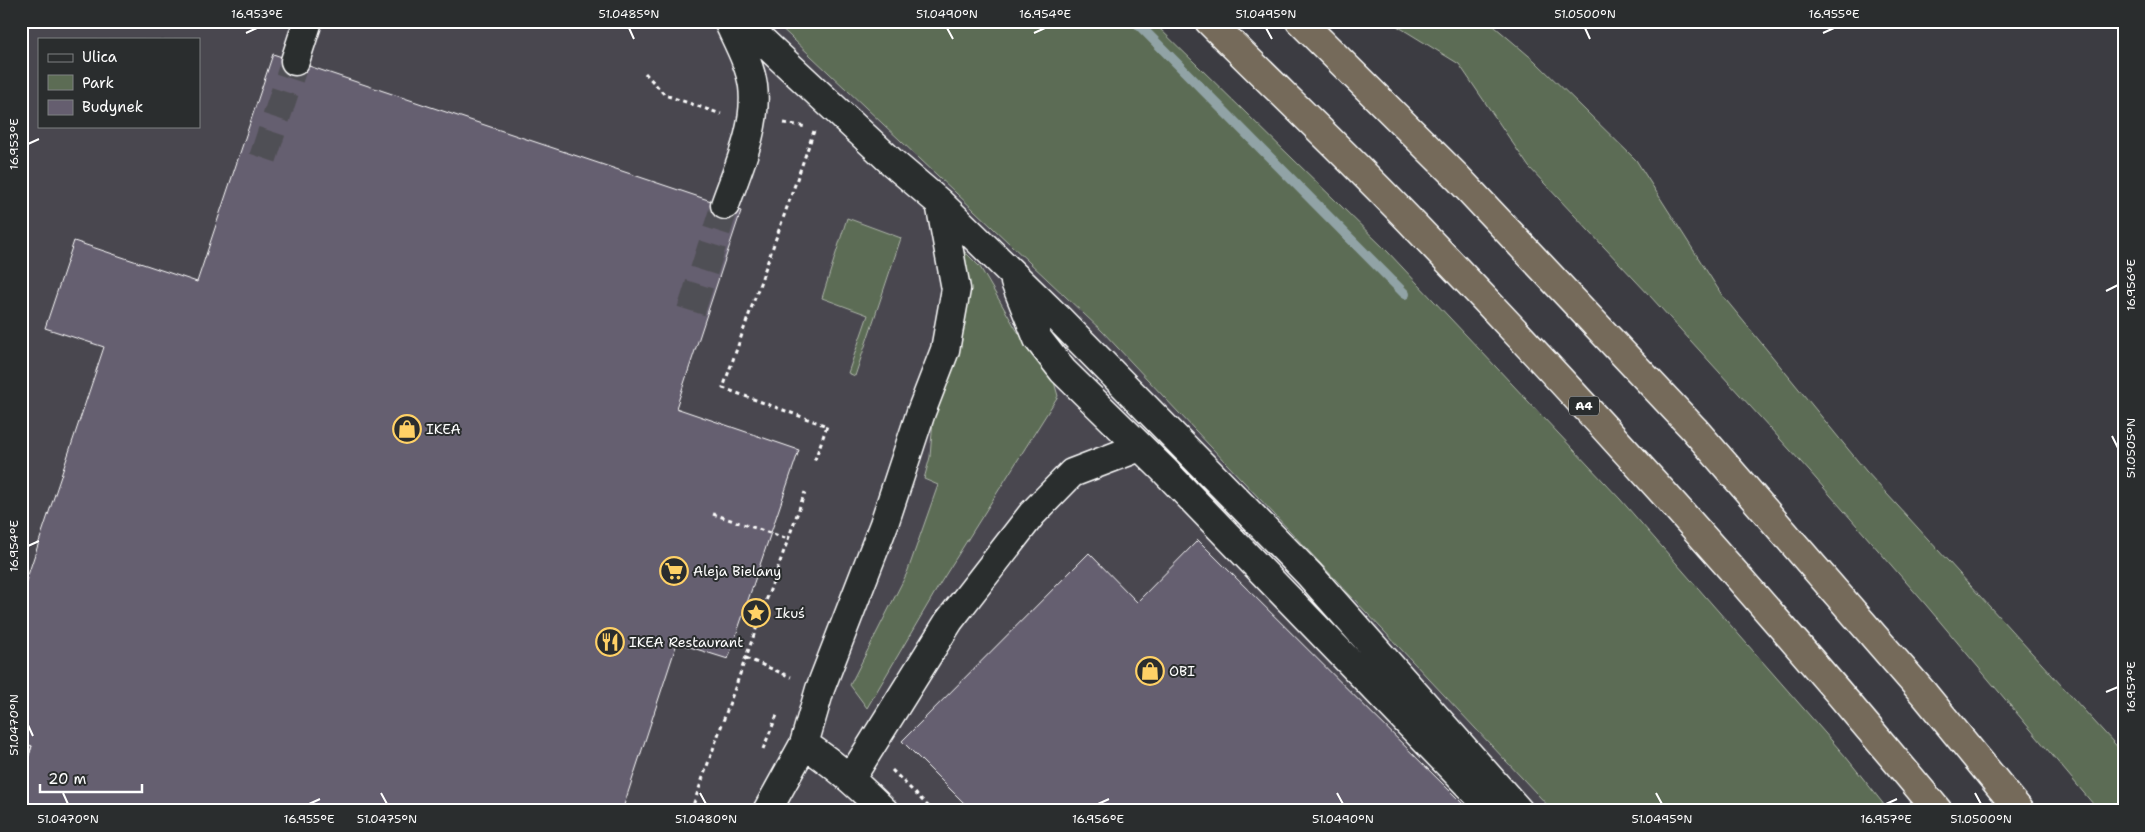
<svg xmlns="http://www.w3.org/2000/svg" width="2145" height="832" viewBox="0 0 2145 832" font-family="'Shantell Sans',sans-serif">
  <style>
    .built { fill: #484650; fill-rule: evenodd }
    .green { fill: #5c6c54; stroke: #aeb6aa }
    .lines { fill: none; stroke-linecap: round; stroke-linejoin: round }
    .stream { stroke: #91a3a6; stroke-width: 10 }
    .building { fill: #655e6f; stroke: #fff }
    .minor-tunnel { stroke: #505055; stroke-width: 28; stroke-dasharray: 28 14; stroke-linecap: butt }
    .minor-casing { stroke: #fff; stroke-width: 31 }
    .highway-casing { stroke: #fff; stroke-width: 31 }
    .path { stroke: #fff; stroke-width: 3; stroke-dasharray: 4 4; stroke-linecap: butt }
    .minor { stroke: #2a2d2e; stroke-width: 28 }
    .highway { stroke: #746a5a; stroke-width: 28 }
    .ticks { fill: none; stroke: #fff; stroke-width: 2 }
    .labels { text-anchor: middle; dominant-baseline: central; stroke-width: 4; stroke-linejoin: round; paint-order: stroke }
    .shield { fill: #2a2d2e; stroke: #bfc0c0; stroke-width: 1 }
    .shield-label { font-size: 12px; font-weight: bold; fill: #fff }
    .poi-label { font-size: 14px; fill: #fff; stroke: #2a2d2e; text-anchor: start }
    .neatline { fill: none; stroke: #fff; stroke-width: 2 }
    .ticks-label { font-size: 12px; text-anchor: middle; fill: #fff }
  </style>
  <rect width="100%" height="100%" fill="#3c3c42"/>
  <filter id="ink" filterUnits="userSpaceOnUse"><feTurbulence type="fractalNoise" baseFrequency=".02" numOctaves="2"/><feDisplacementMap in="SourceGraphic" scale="10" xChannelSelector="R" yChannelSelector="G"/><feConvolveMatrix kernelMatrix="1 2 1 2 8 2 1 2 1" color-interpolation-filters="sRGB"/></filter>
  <g filter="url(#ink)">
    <path class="built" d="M 21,21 L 774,21 L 1102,331 L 1553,811 L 21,811 ZM 39,39 L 199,39 L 199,126 L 39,126 Z"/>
    <path class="green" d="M 774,21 L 1152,21 L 1387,251 L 1620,499 L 1846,757 L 1889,811 L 1553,811 L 1102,331 Z
      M 1389,21 L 1488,21 L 1535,61 L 1636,160 L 1722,295 L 1866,471 L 2124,754 L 2124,811 L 2099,811 L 1926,605 L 1810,472 L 1650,296 L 1529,167 L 1459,64 Z
      M 847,218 L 901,238 L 855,376 L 848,373 L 868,315 L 822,298 Z
      M 961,248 L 980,267 L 1016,329 L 1033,354 L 1052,375 L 1058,396 L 941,582 L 867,708 L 850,685 L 907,573 L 938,485 L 924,479 L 930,457 L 933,420 Z"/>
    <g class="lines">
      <path class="stream" d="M 1135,21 L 1405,294"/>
    </g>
    <path class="building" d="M 273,54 L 741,211 L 676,408 L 799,450 L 728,659 L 677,643 L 622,811 L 21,811 L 21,779 L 32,746 L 21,743 L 21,596 L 104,347 L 45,328 L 74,241 L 197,282 Z
      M 1198,540 L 1470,811 L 972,811 L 902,741 L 1089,553 L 1137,602 Z
      M 21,743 L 32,746 L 21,779 Z"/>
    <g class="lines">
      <path class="minor-tunnel" d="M 263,158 L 295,61
        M 691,311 L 725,205"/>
      <defs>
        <path id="minor" d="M 741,21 L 893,163 L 940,203 L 1059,319 L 1309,574 L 1519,811
          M 295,61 L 308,21
          M 725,205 C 738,168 758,126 753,86 C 750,64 737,41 728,21
          M 1015,282 L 1038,339 L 1063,371 L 1164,470 L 1482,799 L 1517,811
          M 804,744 L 820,689 L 884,524 L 921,412 L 945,350 L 956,289 L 940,203
          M 851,778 L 949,621 L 1032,514 L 1072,473 L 1140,447
          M 767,811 L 804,744 C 834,763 859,786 884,811"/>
        <path id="highway" d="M 1209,21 C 1278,90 1349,157 1416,227 C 1597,415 1771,609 1938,811
          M 1300,21 L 1458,178 L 1694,429 L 1925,695 L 2020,811"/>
      </defs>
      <use href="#minor" class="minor-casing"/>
      <use href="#highway" class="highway-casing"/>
      <path class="path" d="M 645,73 L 665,95 L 721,114
        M 784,123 L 807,127
        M 814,131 L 723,388 L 827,426 L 814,462
        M 713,514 L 788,539
        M 746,658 L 791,677
        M 763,749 L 777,715
        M 892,770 L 933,811
        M 691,811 L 805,492"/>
      <use href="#minor" class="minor"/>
      <use href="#highway" class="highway"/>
    </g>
  </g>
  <path class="ticks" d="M 629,28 L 634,39M 947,28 L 953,39M 1266,28 L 1272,39M 1585,28 L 1590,39M 246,33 L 257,28M 1034,33 L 1045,28M 1823,33 L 1834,28M 28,144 L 39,139M 2106,291 L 2118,285M 2112,436 L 2118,448M 28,546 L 39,541M 2106,692 L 2118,687M 28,725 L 33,736M 63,793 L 68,804M 381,793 L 387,804M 700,793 L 706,804M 1337,793 L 1343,804M 1656,793 L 1662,804M 1975,793 L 1981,804M 309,804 L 320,799M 1098,804 L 1109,799M 1886,804 L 1897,799"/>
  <defs>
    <symbol id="shop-ring" viewBox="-11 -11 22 22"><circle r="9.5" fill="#2a2d2e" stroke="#ffd166" stroke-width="1.5"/><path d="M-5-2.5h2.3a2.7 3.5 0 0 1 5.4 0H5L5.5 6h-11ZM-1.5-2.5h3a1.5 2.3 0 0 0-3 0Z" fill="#ffd166"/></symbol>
    <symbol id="supermarket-ring" viewBox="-11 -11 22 22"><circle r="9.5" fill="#2a2d2e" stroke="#ffd166" stroke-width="1.5"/><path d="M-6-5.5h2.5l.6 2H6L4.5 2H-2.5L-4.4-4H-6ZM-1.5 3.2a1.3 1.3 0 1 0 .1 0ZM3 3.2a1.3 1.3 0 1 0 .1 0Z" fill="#ffd166"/></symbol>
    <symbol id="sight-ring" viewBox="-11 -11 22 22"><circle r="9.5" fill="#2a2d2e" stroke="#ffd166" stroke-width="1.5"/><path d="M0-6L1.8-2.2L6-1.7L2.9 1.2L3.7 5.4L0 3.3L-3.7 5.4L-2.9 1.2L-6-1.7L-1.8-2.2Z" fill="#ffd166"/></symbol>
    <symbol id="restaurant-ring" viewBox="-11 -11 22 22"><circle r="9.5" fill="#2a2d2e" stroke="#ffd166" stroke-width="1.5"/><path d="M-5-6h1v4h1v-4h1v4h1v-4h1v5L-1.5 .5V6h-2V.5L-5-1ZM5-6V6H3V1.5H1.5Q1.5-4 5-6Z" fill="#ffd166"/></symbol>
  </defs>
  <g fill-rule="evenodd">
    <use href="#shop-ring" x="391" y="413" width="32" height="32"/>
    <use href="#supermarket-ring" x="658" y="555" width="32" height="32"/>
    <use href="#sight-ring" x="740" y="597" width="32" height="32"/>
    <use href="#restaurant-ring" x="594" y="626" width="32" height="32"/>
    <use href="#shop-ring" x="1134" y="655" width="32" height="32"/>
  </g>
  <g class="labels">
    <rect class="shield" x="1569" y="396.5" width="30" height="19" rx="4"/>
    <g class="shield-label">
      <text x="1584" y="406">A4</text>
    </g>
    <g class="poi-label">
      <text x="426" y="429">IKEA</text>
      <text x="693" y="571">Aleja Bielany</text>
      <text x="775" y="613">Ikuś</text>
      <text x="629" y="642">IKEA Restaurant</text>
      <text x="1169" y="671">OBI</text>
    </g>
  </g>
  <rect width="2145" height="832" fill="none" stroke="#2a2d2e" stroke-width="55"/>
  <rect x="38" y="38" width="162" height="90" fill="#2a2d2e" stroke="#7f8182"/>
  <rect x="48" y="54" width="25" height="8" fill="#2a2d2e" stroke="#7f8182"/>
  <text x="82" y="62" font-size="15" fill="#ffffff">Ulica</text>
  <rect x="48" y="75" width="25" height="15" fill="#5c6c54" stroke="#7f8182"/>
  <text x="82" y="88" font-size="15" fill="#ffffff">Park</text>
  <rect x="48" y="100" width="25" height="15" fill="#655e6f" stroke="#7f8182"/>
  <text x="82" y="112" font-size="15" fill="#ffffff">Budynek</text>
  <path d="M40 784v8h102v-8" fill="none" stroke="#ffffff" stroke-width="2.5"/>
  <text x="48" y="784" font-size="15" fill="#ffffff" stroke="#2a2d2e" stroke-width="4" paint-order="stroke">20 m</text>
  <rect x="28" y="28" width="2090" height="776" class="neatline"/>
  <g class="ticks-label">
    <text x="257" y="18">16.953°E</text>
    <text x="629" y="18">51.0485°N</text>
    <text x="947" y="18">51.0490°N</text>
    <text x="1045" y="18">16.954°E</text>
    <text x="1266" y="18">51.0495°N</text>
    <text x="1585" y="18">51.0500°N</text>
    <text x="1834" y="18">16.955°E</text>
    <text transform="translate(14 144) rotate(-90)" y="4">16.953°E</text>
    <text transform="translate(2131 285) rotate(-90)" y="4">16.956°E</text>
    <text transform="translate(2131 448) rotate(-90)" y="4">51.0505°N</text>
    <text transform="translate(14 546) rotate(-90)" y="4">16.954°E</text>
    <text transform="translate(2131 687) rotate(-90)" y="4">16.957°E</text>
    <text transform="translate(14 725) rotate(-90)" y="4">51.0470°N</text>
    <text x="68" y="823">51.0470°N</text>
    <text x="309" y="823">16.955°E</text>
    <text x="387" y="823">51.0475°N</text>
    <text x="706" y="823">51.0480°N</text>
    <text x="1098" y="823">16.956°E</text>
    <text x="1343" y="823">51.0490°N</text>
    <text x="1662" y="823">51.0495°N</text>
    <text x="1886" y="823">16.957°E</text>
    <text x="1981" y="823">51.0500°N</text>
  </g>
</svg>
